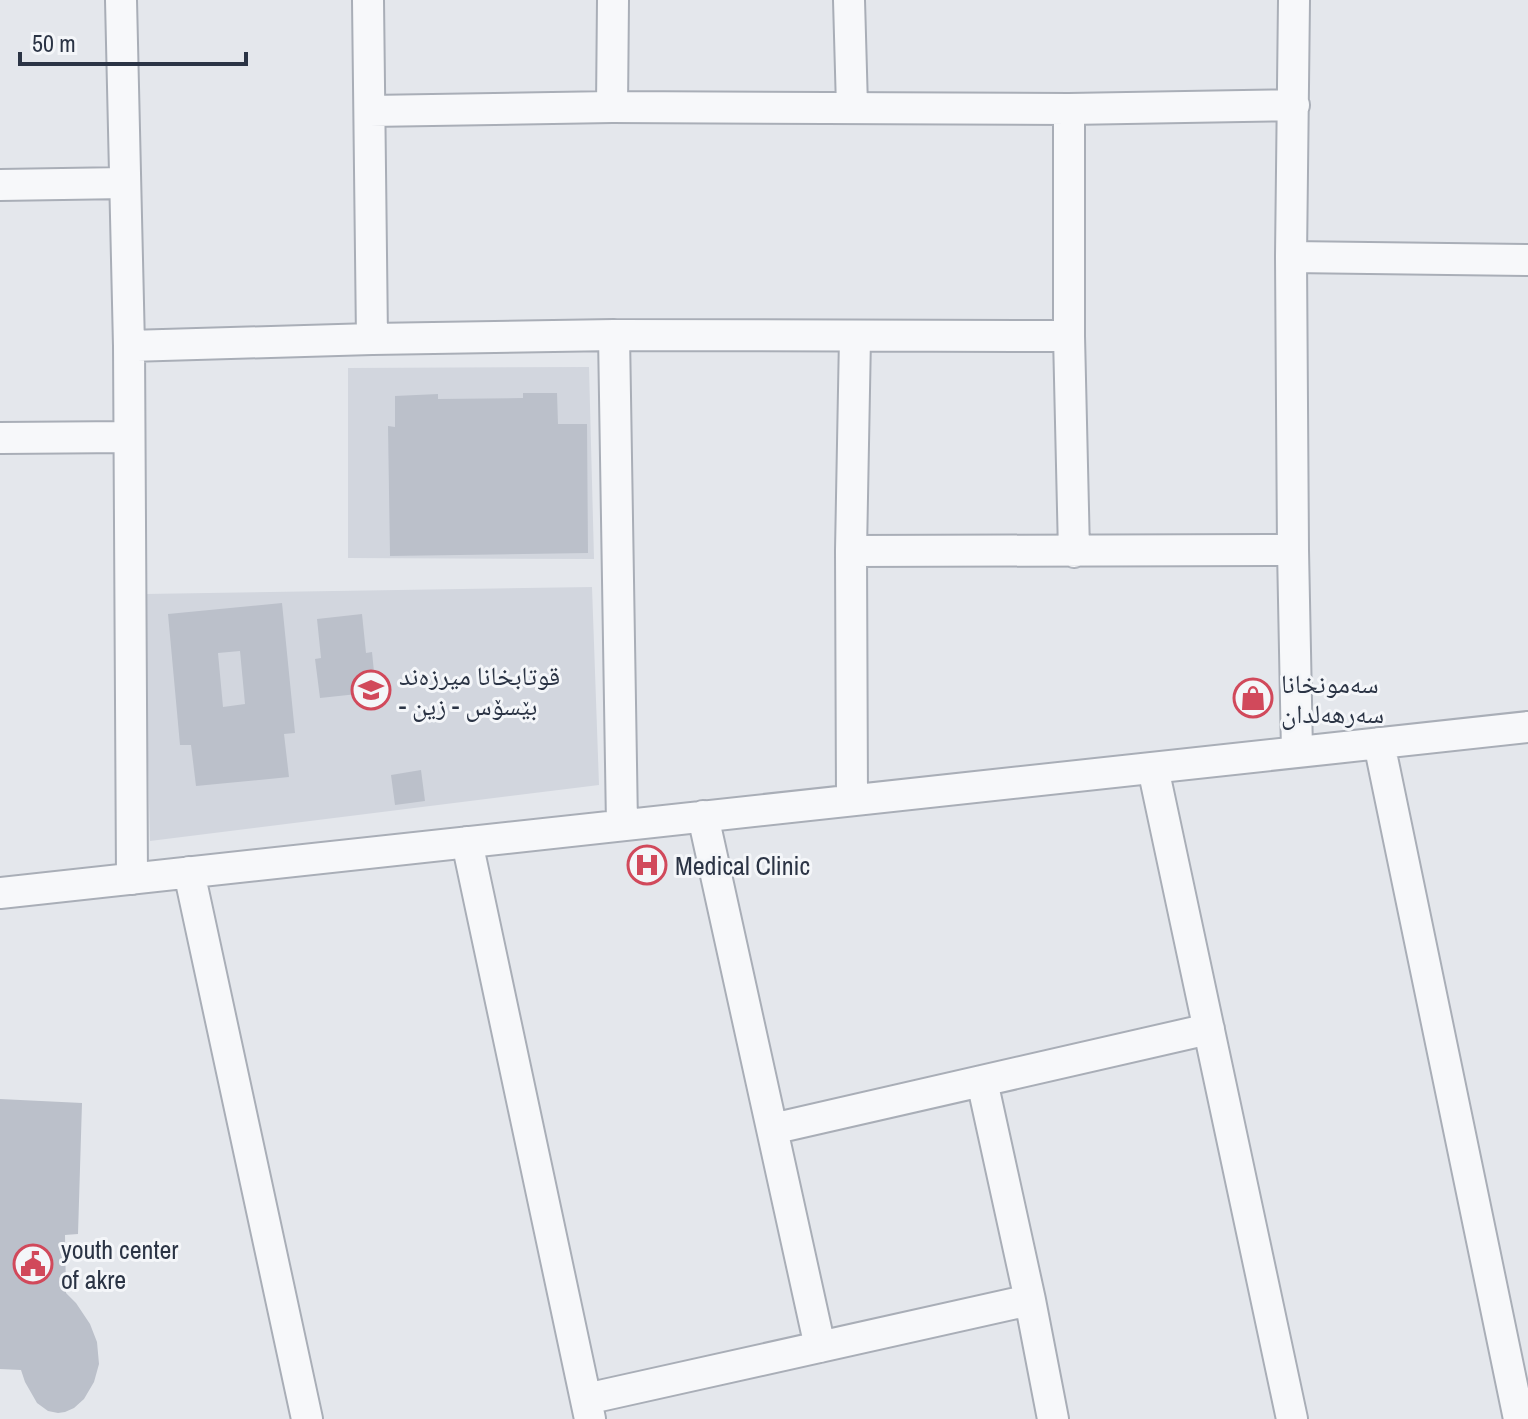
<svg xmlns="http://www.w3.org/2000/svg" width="1528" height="1419" viewBox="0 0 1528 1419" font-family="'Archivo Narrow','Noto Naskh Arabic',sans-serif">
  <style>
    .built { fill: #d2d6de }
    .building { fill: #bbc0ca; fill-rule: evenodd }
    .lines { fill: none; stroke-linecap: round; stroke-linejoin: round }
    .minor-casing { stroke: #a9aeb7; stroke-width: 34 }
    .minor { stroke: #f7f8fa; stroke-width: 30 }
    .labels { text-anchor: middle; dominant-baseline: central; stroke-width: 6; stroke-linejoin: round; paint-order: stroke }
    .poi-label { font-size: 26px; fill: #2b3445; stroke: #f4f6f9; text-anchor: start }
  </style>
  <rect width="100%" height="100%" fill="#e4e7ec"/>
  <path class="built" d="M 589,367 L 594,559 L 348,558 L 348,368 Z
    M 592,587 L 599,785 L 150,841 L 144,594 Z"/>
  <path class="building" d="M 523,393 L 557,393 L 558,424 L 587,424 L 588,553 L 390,556 L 388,426 L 395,427 L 395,396 L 438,394 L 438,399 L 523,398 Z
    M 282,603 L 295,733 L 284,734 L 289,777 L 196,786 L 191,745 L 180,745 L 168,614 ZM 240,651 L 245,704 L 223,707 L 218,653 Z
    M 362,614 L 366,653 L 372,652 L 376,692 L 320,698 L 315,659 L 321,658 L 317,619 Z
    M 421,770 L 425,801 L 395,805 L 391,775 Z
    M 0,1099 L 82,1103 L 78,1234 L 65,1235 L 66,1293 L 76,1303 L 90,1324 L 97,1342 L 99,1364 L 94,1382 L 84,1399 L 74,1408 L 65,1412 L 58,1413 L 48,1411 L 37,1403 L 25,1382 L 21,1370 L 0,1369 Z"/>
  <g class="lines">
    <defs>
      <path id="minor" d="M 121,0 L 129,346 L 132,879
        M 368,0 L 372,339
        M 849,0 L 852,107
        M 1294,0 L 1291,257 L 1293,550 L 1297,752
        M 612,107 L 613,0
        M 1069,109 L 1069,336 L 1074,552
        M 370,111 L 612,107 L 1069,109 L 1294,105
        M 0,185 L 125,183
        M 1291,257 L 1528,260
        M 614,335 L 622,825
        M 129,346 L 372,339 L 614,335 L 1069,336
        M 0,438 L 129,437
        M 851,551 L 1293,550
        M 1379,743 L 1519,1419
        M 1153,768 L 1292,1419
        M 852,800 L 851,551 L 855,337
        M 703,816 L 820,1347
        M 467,842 L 590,1419
        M 189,872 L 307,1419
        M 0,893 L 1528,727
        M 982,1081 L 1030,1300 L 1053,1419
        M 772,1129 L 1209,1029
        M 586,1399 L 1030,1300"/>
    </defs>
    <use href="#minor" class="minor-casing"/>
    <use href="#minor" class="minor"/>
  </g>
  <defs>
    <symbol id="school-ring" viewBox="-11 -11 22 22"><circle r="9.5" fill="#f4f6f9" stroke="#d1495b" stroke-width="1.5"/><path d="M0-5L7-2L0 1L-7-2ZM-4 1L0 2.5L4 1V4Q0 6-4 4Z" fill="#d1495b"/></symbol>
    <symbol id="shop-ring" viewBox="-11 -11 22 22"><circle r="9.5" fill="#f4f6f9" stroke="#d1495b" stroke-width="1.5"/><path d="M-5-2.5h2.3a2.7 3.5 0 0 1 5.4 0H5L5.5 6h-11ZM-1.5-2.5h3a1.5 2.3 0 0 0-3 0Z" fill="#d1495b"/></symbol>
    <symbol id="hospital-ring" viewBox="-11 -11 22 22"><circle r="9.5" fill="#f4f6f9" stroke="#d1495b" stroke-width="1.5"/><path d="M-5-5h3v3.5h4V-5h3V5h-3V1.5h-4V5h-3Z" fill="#d1495b"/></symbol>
    <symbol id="civic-ring" viewBox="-11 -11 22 22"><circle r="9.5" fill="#f4f6f9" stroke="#d1495b" stroke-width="1.5"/><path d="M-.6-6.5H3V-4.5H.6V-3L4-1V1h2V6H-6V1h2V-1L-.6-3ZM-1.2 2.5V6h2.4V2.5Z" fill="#d1495b"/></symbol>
  </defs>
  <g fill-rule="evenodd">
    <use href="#school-ring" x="349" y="668" width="44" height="44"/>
    <use href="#shop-ring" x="1231" y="676" width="44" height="44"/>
    <use href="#hospital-ring" x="625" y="843" width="44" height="44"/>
    <use href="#civic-ring" x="11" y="1242" width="44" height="44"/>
  </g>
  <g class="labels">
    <g class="poi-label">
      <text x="399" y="675">قوتابخانا میرزەند<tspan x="399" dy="30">- بێسۆس - زین</tspan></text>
      <text x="1281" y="683">سەمونخانا<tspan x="1281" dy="30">سەرهەلدان</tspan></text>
      <text x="675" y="865">Medical Clinic</text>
      <text x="61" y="1249">youth center<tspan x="61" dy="30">of akre</tspan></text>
    </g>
  </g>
  <path d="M20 52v12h226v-12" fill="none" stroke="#2b3445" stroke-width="4"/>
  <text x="32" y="52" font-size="24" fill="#2b3445" stroke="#f4f6f9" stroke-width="6" paint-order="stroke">50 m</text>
</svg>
